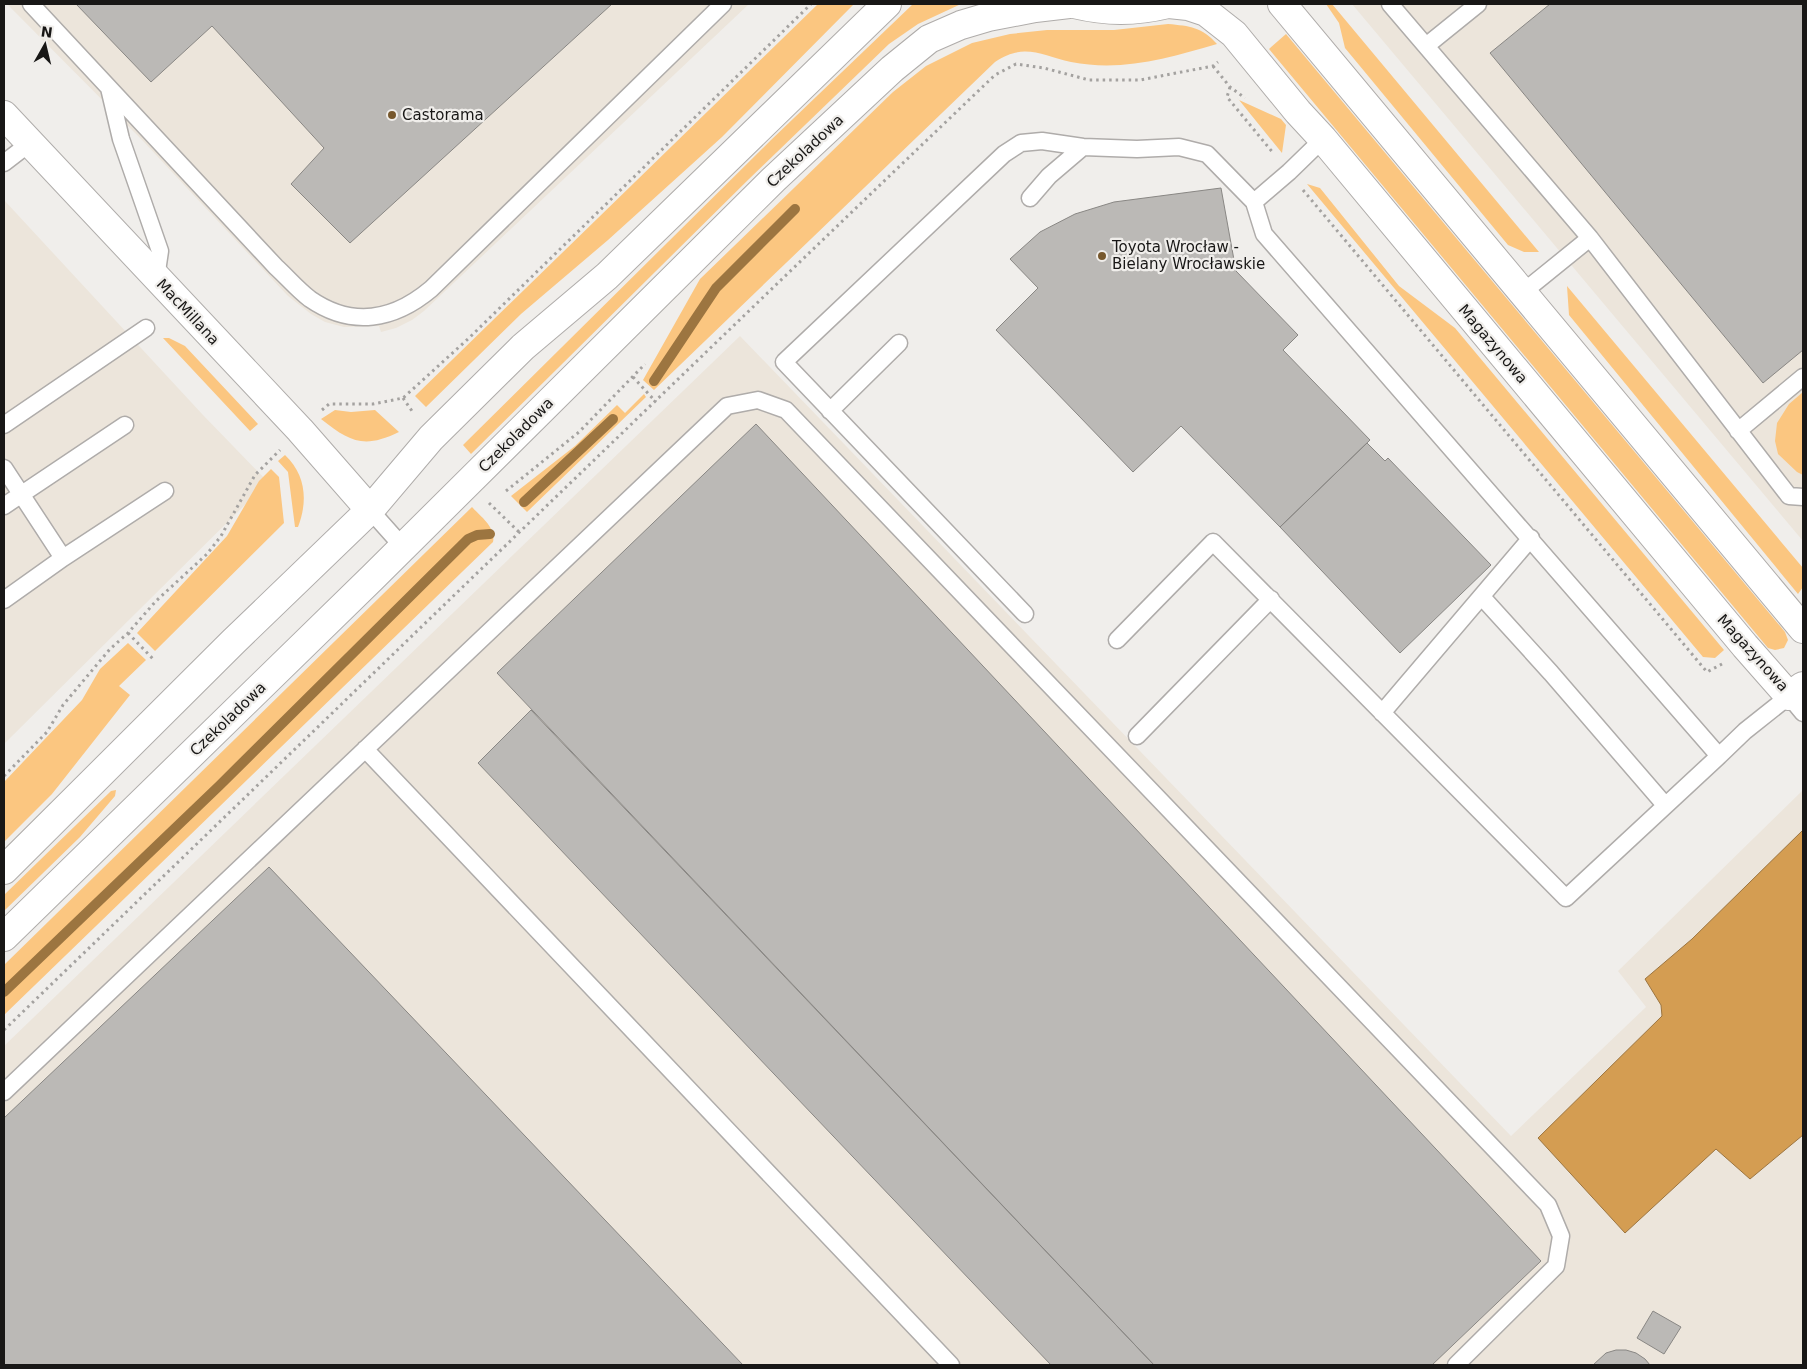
<svg xmlns="http://www.w3.org/2000/svg" width="1807" height="1369" viewBox="0 0 1807 1369" font-family="'DejaVu Sans',sans-serif">
  <style>
    .built { fill: #ece5db }
    .green { fill: #fbc680 }
    .water { fill: #d49d52; stroke: #9c7540 }
    .lines { fill: none; stroke-linecap: round; stroke-linejoin: round }
    .stream { stroke: #9c7540; stroke-width: 10 }
    .building { fill: #bbb9b6; stroke: #898784 }
    .service-casing { stroke: #afacaa; stroke-width: 19 }
    .minor-casing { stroke: #afacaa; stroke-width: 30 }
    .path { stroke: #a4a2a0; stroke-width: 3; stroke-dasharray: 2.5 4; stroke-linecap: butt }
    .service { stroke: #fff; stroke-width: 16 }
    .minor { stroke: #fff; stroke-width: 28 }
    .poi-dot { fill: #77582d; stroke: #f0eeeb; stroke-width: 2 }
    .labels { text-anchor: middle; dominant-baseline: central; stroke-width: 4.5; stroke-linejoin: round; paint-order: stroke }
    .poi-label { font-size: 15px; fill: #181716; stroke: #f0eeeb; text-anchor: start }
    .street-label { font-size: 15px; fill: #181716; stroke: #f0eeeb }
  </style>
  <rect width="100%" height="100%" fill="#f0eeeb"/>
  <path class="built" d="M 7,4 L 749,4 L 424,311 L 412,320 L 396,328 L 381,332 L 379,326 L 344,327 L 325,322 L 311,314 L 288,296 L 143,141 Z
    M 1352,4 L 1803,4 L 1803,541 Z
    M 4,200 L 203,415 L 268,482 L 4,744 Z
    M 740,336 L 1511,1136 L 1646,1007 L 1618,971 L 1803,790 L 1803,1365 L 4,1365 L 4,1046 Z"/>
  <path class="green" d="M 818,4 L 854,4 L 722,137 L 608,240 L 521,314 L 426,407 L 415,396 Z
    M 913,4 L 961,4 L 918,24 L 889,44 L 749,179 L 471,454 L 463,445 L 771,140 Z
    M 1326,4 L 1332,4 L 1539,252 L 1524,252 L 1508,245 L 1345,48 L 1339,23 Z
    M 1168,24 C 1190,26 1202,27 1217,44 C 1169,58 1122,72 1071,62 C 1042,56 1024,42 995,62 L 654,390 L 643,380 L 700,279 L 893,92 L 926,66 L 972,43 L 1010,34 L 1047,30 L 1114,30 Z
    M 1286,34 L 1785,632 L 1788,640 L 1784,648 L 1775,650 L 1768,648 L 1269,49 Z
    M 1235,95 L 1239,100 L 1281,119 L 1286,125 L 1282,153 Z
    M 1307,184 L 1320,188 L 1399,286 L 1455,328 L 1724,650 L 1715,658 L 1703,657 Z
    M 1567,286 L 1803,568 L 1803,587 L 1798,594 L 1569,315 Z
    M 163,338 L 169,338 L 185,346 L 258,424 L 250,431 Z
    M 1803,392 L 1803,475 L 1797,472 L 1778,454 L 1775,441 L 1777,423 L 1789,404 Z
    M 644,394 L 646,397 L 527,512 L 511,496 L 575,446 L 617,405 L 625,413 Z
    M 335,410 L 351,412 L 375,410 L 399,432 C 364,449 350,442 321,419 Z
    M 285,455 C 306,475 308,501 298,527 L 295,527 L 288,472 L 278,461 Z
    M 271,469 L 279,477 L 284,523 L 155,651 L 137,633 L 227,536 L 259,481 Z
    M 472,507 C 481,517 496,527 493,542 L 4,1015 L 4,965 Z
    M 128,643 L 146,660 L 119,686 L 130,695 L 52,794 L 4,842 L 4,782 L 82,700 L 100,669 Z
    M 116,790 L 115,796 L 80,837 L 4,911 L 4,895 L 111,791 Z"/>
  <path class="water" d="M 1803,830 L 1803,1135 L 1750,1179 L 1716,1149 L 1625,1233 L 1538,1138 L 1662,1016 L 1661,1005 L 1645,979 L 1692,939 Z"/>
  <g class="lines">
    <path class="stream" d="M 654,381 L 716,288 L 795,209
      M 524,502 L 613,419
      M 4,992 L 219,786 L 468,539 L 477,535 L 490,534"/>
  </g>
  <path class="building" d="M 76,4 L 612,4 L 350,243 L 291,184 L 324,148 L 212,26 L 151,82 Z
    M 1550,4 L 1803,4 L 1803,350 L 1763,383 L 1490,53 Z
    M 1221,188 L 1236,271 L 1298,335 L 1283,350 L 1370,440 L 1280,527 L 1181,426 L 1133,472 L 996,330 L 1038,288 L 1010,259 L 1040,232 L 1075,214 L 1114,202 Z
    M 756,424 L 1541,1261 L 1432,1365 L 1154,1365 L 497,673 Z
    M 1367,443 L 1385,461 L 1388,458 L 1491,565 L 1400,653 L 1280,527 Z
    M 531,710 L 1154,1365 L 1051,1365 L 478,763 Z
    M 269,867 L 743,1365 L 4,1365 L 4,1118 Z
    M 1653,1311 L 1681,1327 L 1664,1354 L 1637,1338 Z
    M 1616,1350 L 1626,1350 L 1636,1353 L 1645,1359 L 1650,1365 L 1593,1365 L 1606,1353 Z"/>
  <g class="lines">
    <defs>
      <path id="service" d="M 31,4 L 276,267 C 287,277 298,290 310,299 C 352,328 394,320 431,289 L 723,4
        M 1390,4 L 1590,238 L 1789,496 L 1803,497
        M 1426,46 L 1478,4
        M 109,88 L 121,139 L 160,251 L 156,278
        M 4,163 L 30,143
        M 1030,198 L 1049,176 L 1083,147
        M 1254,202 L 1289,172 L 1323,139
        M 1522,293 L 1590,238
        M 830,411 L 899,343
        M 4,425 L 146,328
        M 1738,431 L 1803,377
        M 4,468 L 63,558
        M 4,506 L 125,425
        M 370,510 L 403,547
        M 1482,597 L 1551,673 L 1665,805
        M 4,600 L 63,558 L 165,491
        M 1025,614 L 784,362 L 1004,154 L 1021,143 L 1042,141 L 1083,147 L 1137,149 L 1179,147 L 1207,154 L 1254,202 L 1264,234 L 1719,756 L 1566,898 L 1213,542 L 1117,640
        M 1382,713 L 1531,538
        M 1137,736 L 1271,599
        M 365,749 L 951,1365
        M 1719,756 L 1745,731 L 1789,696 L 1803,713
        M 4,1092 L 727,406 L 758,400 L 786,410 L 1548,1205 L 1561,1236 L 1556,1266 L 1456,1365"/>
      <path id="minor" d="M 1074,4 C 1108,12 1134,12 1168,4
        M 1169,4 L 1188,6 L 1206,12 L 1234,34 L 1298,112 L 1323,139 L 1745,646 L 1789,696 L 1803,686
        M 1282,4 L 1803,629
        M 4,115 L 300,430 L 370,510
        M 4,870 L 233,642 L 370,510 L 431,438 L 523,347 L 607,276 L 887,4
        M 4,937 L 373,577 L 773,180 L 892,69 L 929,39 L 961,25 L 988,17 L 1035,8 L 1069,4"/>
    </defs>
    <use href="#service" class="service-casing"/>
    <use href="#minor" class="minor-casing"/>
    <path class="path" d="M 1213,66 L 1230,87 L 1245,98
      M 1230,87 L 1227,97 L 1274,154
      M 1303,190 L 1707,672 L 1722,664
      M 633,377 L 656,402
      M 403,398 L 414,414
      M 322,410 L 329,404 L 373,404 L 403,398 L 469,338 L 811,4
      M 506,491 L 579,432 L 645,364
      M 489,503 L 519,532
      M 128,633 L 155,661
      M 4,776 L 47,732 L 63,705 L 110,649 L 128,633 L 156,601 L 207,554 L 221,536 L 255,475 L 280,450
      M 4,1030 C 334,712 663,392 995,75 L 1016,64 L 1044,68 L 1089,80 L 1140,80 L 1213,66 L 1218,62"/>
    <use href="#service" class="service"/>
    <use href="#minor" class="minor"/>
  </g>
  <g class="poi-dot">
    <circle cx="392" cy="115" r="5"/>
    <circle cx="1102" cy="256" r="5"/>
  </g>
  <g class="labels">
    <g class="poi-label">
      <text x="402" y="115">Castorama</text>
      <text x="1112" y="247">Toyota Wrocław -<tspan x="1112" dy="17">Bielany Wrocławskie</tspan></text>
    </g>
    <g class="street-label">
      <text transform="translate(805 151) rotate(-43)">Czekoladowa</text>
      <text transform="translate(188 312) rotate(47)">MacMillana</text>
      <text transform="translate(1493 344) rotate(50)">Magazynowa</text>
      <text transform="translate(516 435) rotate(-45)">Czekoladowa</text>
      <text transform="translate(1753 653) rotate(48)">Magazynowa</text>
      <text transform="translate(228 719) rotate(-44)">Czekoladowa</text>
    </g>
  </g>
  <rect width="1807" height="1369" fill="none" stroke="#181716" stroke-width="10"/>
  <g transform="translate(45 45) rotate(8)" stroke="#f0eeeb" stroke-width="4" paint-order="stroke">
  <path d="M0-4L9 19L0 12L-9 19Z" fill="#181716"/>
  <text y="-8" font-size="14" font-weight="bold" text-anchor="middle" fill="#181716">N</text>
  </g>
</svg>
